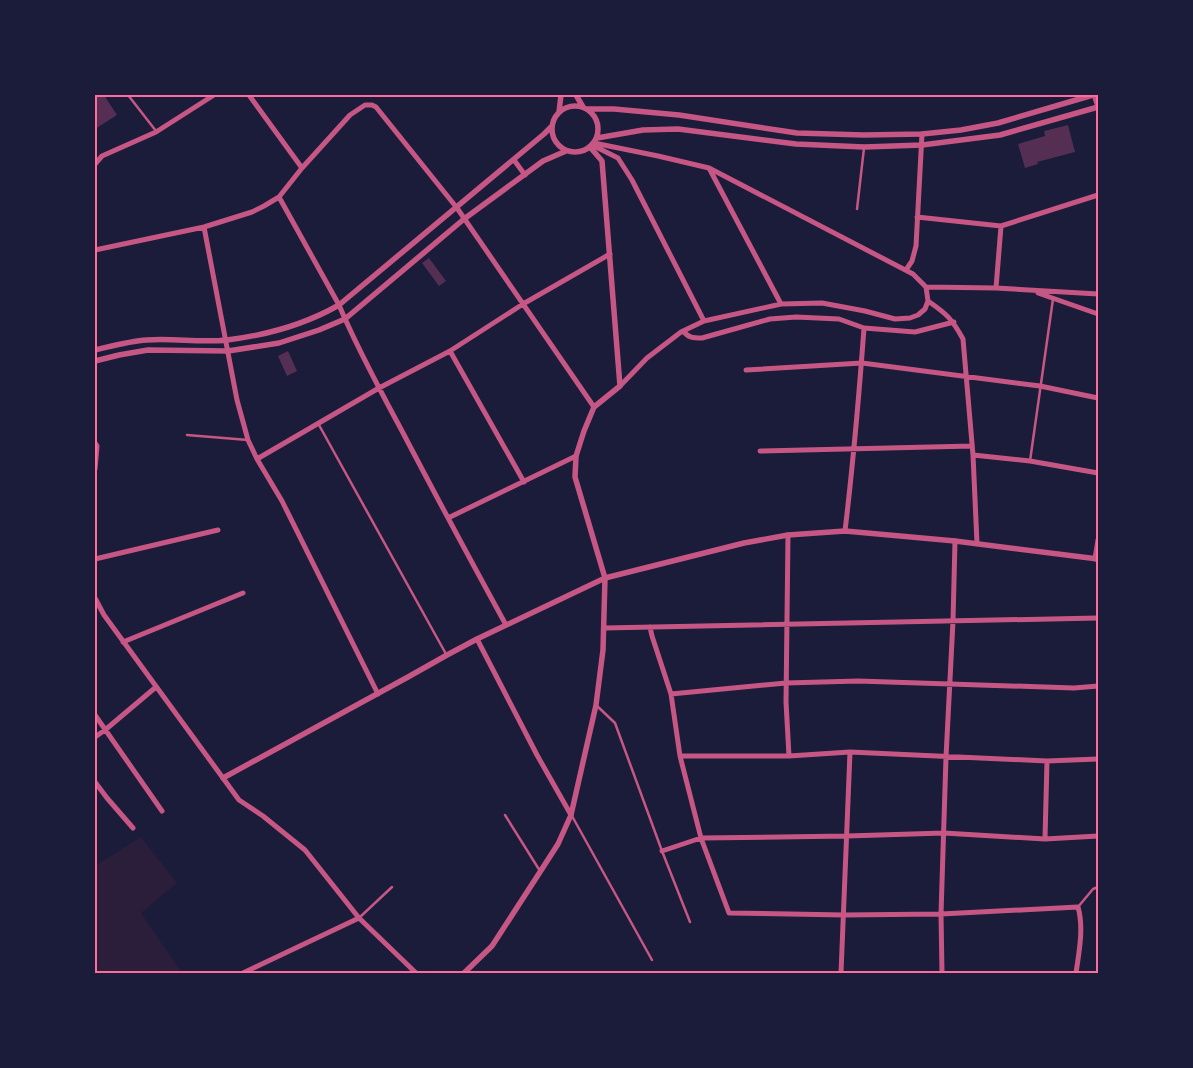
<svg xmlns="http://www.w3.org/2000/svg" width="1193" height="1068" viewBox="0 0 1193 1068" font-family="Ubuntu,sans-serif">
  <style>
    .green { fill: #2a1e3b }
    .building { fill: #542f53 }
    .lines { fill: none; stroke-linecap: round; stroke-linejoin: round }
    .service { stroke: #c65784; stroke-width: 2.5 }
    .minor { stroke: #c65784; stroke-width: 5 }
    .tertiary { stroke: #c65784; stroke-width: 5.5 }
    .neatline { fill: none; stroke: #ff6b9d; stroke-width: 2 }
  </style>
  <rect width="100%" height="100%" fill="#1b1b3a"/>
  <path class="green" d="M 141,837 L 177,883 L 141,913 L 182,973 L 95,973 L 95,866 Z"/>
  <path class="building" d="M 95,95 L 104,95 L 117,115 L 95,129 Z
    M 1068,125 L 1075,152 L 1037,162 L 1038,164 L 1025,168 L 1018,144 L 1045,136 L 1044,131 Z
    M 429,258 L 446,281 L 439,286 L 422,263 Z
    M 288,351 L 297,371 L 287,376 L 278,356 Z"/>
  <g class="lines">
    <path class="service" d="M 128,95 L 156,131
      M 857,209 L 864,148
      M 319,425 L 446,654
      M 187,435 L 248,440
      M 1030,461 L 1053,299
      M 596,705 L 615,723 L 662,851 L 690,922
      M 505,815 L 540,871
      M 572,816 L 652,960
      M 1078,907 L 1093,889 L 1098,887
      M 359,918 L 392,887"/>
    <path class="minor" d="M 249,95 L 302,168
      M 1094,95 L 1098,107
      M 594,143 L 658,156 L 709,168 L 913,274 L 926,287 L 928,301 L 925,309 L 918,315 L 910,318 L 895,319 L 865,311 L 822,303 L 781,304 L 704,321 L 681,332 L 647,358 L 620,386
      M 592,145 L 618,158 L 632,180 L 704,321
      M 514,160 L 525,175
      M 95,164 L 102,156 L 156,132 L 214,95
      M 709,168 L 781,304
      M 279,197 L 339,305 C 357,348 380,390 402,431 C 436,496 471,561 506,625
      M 917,217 L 1001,226 L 1098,195
      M 204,227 L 237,400 L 248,440 L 257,459 L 282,501 L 378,694
      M 95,250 L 204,227 L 252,212 L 264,206 L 279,197 L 302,168 L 350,115 L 365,105 L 372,105 L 376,107 L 457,208 L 594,407
      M 906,270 L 912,261 L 916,246 L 922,134
      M 926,287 L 996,288 L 1098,294
      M 996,288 L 1001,226
      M 1038,293 L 1098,314
      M 928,301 C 947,314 952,319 963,339 L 973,455 L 977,543
      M 864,328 L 915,332 L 954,322
      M 683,331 C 689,338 693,338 702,338 L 770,319 L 796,317 L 839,319 L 864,328 C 859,396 853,464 845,531
      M 450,351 L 524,482
      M 746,370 L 862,363 L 1040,386 L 1098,398
      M 95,443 L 97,446 L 95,469
      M 760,451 L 972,446
      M 973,455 L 1030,461 L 1098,473
      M 257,459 L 379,388 L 450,351 L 523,304 L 610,254
      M 448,518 L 576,456
      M 788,535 L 786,702 L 789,756
      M 95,559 L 218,530
      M 1095,559 L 1098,540
      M 95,598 L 104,615 L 239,800 L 263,816 L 305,850 L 359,918 L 416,973
      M 650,627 L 652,636 L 671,694 L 680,756 L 701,838 L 729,913 L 844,915 L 941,914 L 1078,907 C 1084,928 1079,952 1076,973
      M 604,628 L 1098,618
      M 477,639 L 537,755 L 571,815
      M 123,642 L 243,593
      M 671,694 L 786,683 L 858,681 L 1074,688 L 1098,686
      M 95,715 L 162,811
      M 95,737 L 105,730 L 156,687
      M 680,756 L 789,756 L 850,752 L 1047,761 L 1098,759
      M 95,782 L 107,798 L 133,828
      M 1045,839 L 1047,761
      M 662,851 L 701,838 L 847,836 L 944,833 L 1045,839 L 1098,836
      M 243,973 L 359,918
      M 841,973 L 850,752
      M 942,973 L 941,914 L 946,757 L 953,621 L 955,541"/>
    <path class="tertiary" d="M 576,95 L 583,107
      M552 129a23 23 0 1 1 46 0a23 23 0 1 1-46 0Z
      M 588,109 L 614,109 L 679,115 L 797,133 L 864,135 L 922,134 L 961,130 L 998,123 L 1093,95
      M 559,112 L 561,95
      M 597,138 L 643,130 L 678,129 L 796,144 L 864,147 L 922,145 L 1000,135 L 1098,107
      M 95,350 C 112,346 130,341 147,340 C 174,338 201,343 227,340 C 268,335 304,325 339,305 L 544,134 L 551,127
      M 95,361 L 119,355 L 148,350 L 228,351 L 279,343 L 319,330 L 345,319 L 464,219 L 543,161 L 566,151
      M 223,778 L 408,677 L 447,655 L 477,639 L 605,578 L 744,543 L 788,535 L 845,531 L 955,541 L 1098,559
      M 464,973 L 492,946 L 540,872 L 558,844 L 571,815 L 596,705 L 603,650 L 605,578 L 575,477 L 576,456 L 584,431 L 594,407 L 620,386 L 602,161 L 590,147"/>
  </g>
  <rect width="1193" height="1068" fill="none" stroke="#1b1b3a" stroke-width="192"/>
  <rect x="96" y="96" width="1001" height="876" class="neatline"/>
</svg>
